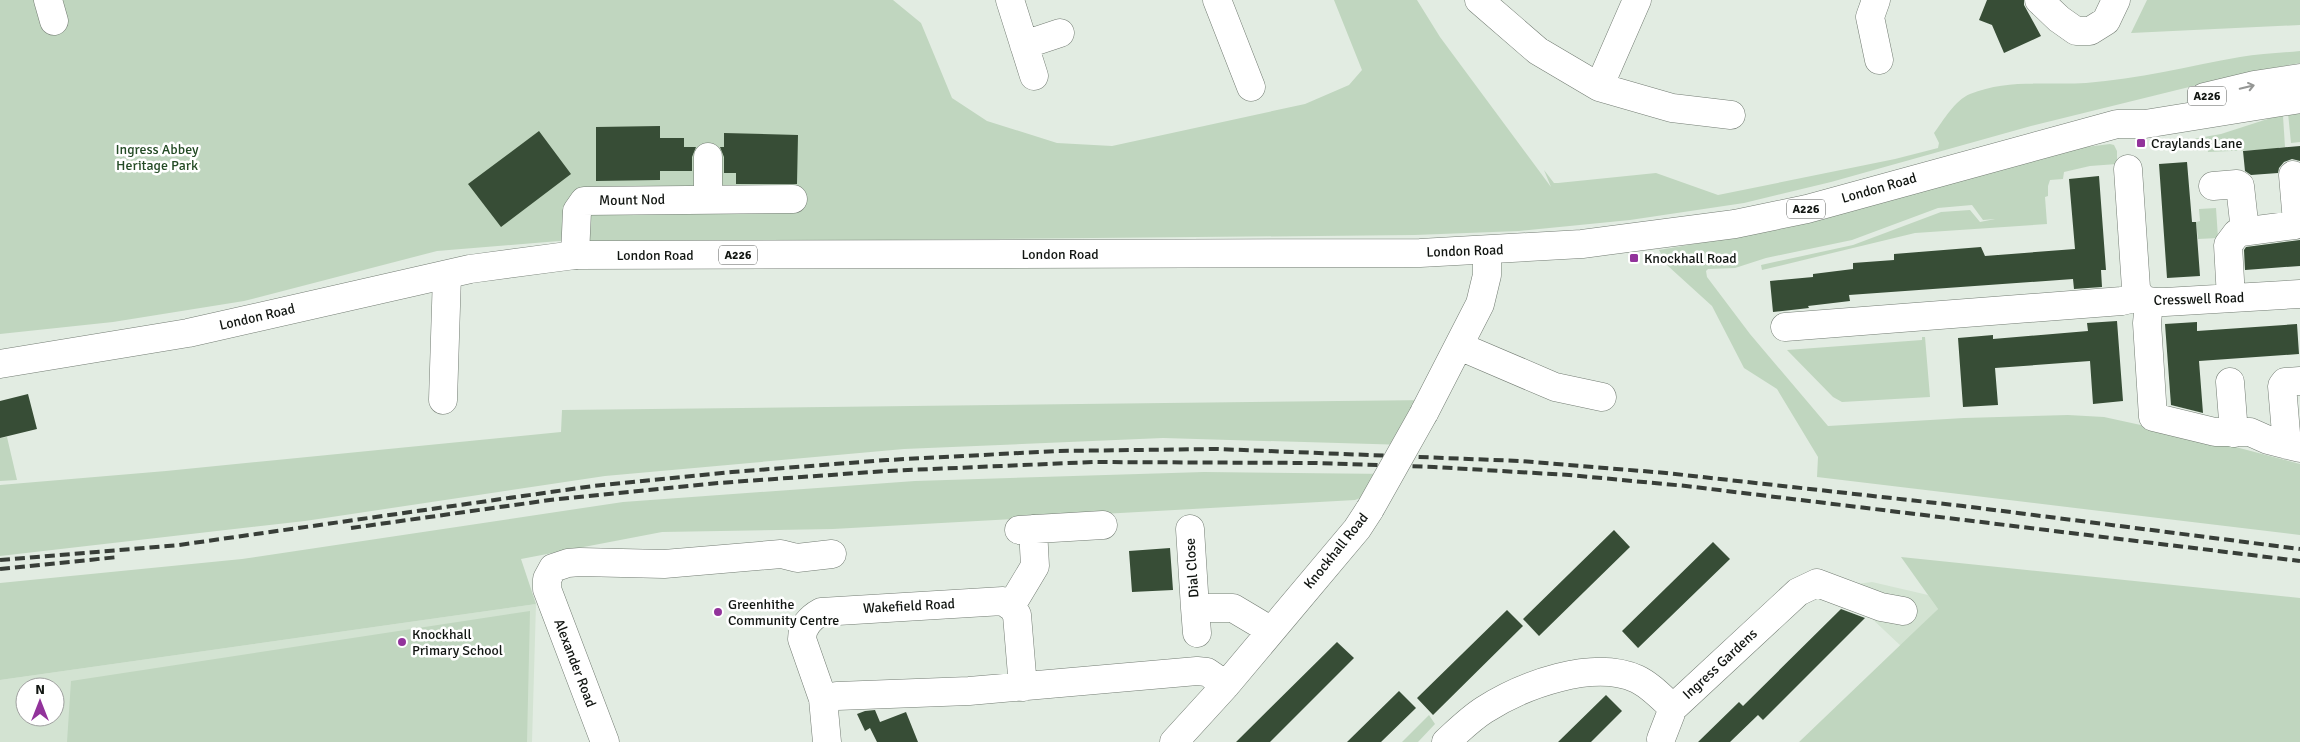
<svg xmlns="http://www.w3.org/2000/svg" width="2300" height="742" viewBox="0 0 2300 742" font-family="Signika,sans-serif">
  <style>
    .built { fill: #d3e3d2; fill-rule: evenodd }
    .green { fill: #c0d6bf }
    .building { fill: #374d36 }
    .lines { fill: none; stroke-linecap: round; stroke-linejoin: round }
    .minor-casing { stroke: #737c73; stroke-width: 29 }
    .major-casing { stroke: #737c73; stroke-width: 29 }
    .minor { stroke: #fff; stroke-width: 28 }
    .major { stroke: #fff; stroke-width: 28 }
    .rail { stroke: #383e38; stroke-width: 4; stroke-dasharray: 10 5; stroke-linecap: butt }
    .minor-bridge-casing { stroke: #737c73; stroke-width: 29; stroke-linecap: butt }
    .minor-bridge { stroke: #fff; stroke-width: 28 }
    .oneway { stroke: #949694 }
    .poi-dot { fill: #92339b; stroke: #fff; stroke-width: 2 }
    .labels { text-anchor: middle; dominant-baseline: central; stroke-width: 5; stroke-linejoin: round; paint-order: stroke }
    .shield { fill: #fff; stroke: #585b58; stroke-width: 1 }
    .shield-label { font-size: 12px; font-weight: bold; fill: #111511 }
    .poi-label { font-size: 14px; fill: #111511; stroke: #fff; text-anchor: start }
    .park-label { font-size: 14px; fill: #244b25; stroke: #fff }
    .street-label { font-size: 14px; fill: #111511; stroke: #fff }
  </style>
  <rect width="100%" height="100%" fill="#e2ece2"/>
  <path class="built" d="M 1872,582 L 1928,595 L 1938,609 L 1901,646 L 1851,599 L 1833,587 Z
    M 536,604 L 532,742 L 0,742 L 0,680 ZM 25,687 L 55,687 L 55,717 L 25,717 Z"/>
  <path class="green" d="M 0,0 L 893,0 L 921,23 L 952,98 L 987,121 L 1057,143 L 1112,146 L 1305,104 L 1349,85 L 1362,70 L 1334,0 L 1417,0 L 1440,37 L 1551,187 L 1544,170 L 1554,183 L 1558,183 L 1656,173 L 1718,195 L 1895,159 L 1938,148 L 1939,143 L 1934,133 C 1943,121 1955,100 1970,94 C 2007,79 2047,85 2086,83 C 2138,79 2189,66 2240,57 C 2259,54 2280,53 2300,51 L 2300,63 L 2250,72 L 2031,126 L 1831,182 L 1744,203 L 1630,220 L 1519,231 L 1415,235 L 787,241 L 700,244 L 559,241 L 437,251 L 244,301 L 113,322 L 0,334 Z
    M 2147,0 L 2300,0 L 2300,25 L 2131,33 Z
    M 2288,113 L 2300,113 L 2300,142 L 2291,143 Z
    M 2280,115 L 2283,116 L 2285,147 L 2279,147 L 2278,149 L 2208,152 L 2207,144 L 2176,144 L 2187,140 L 2221,134 Z
    M 2110,144 L 2114,145 L 2117,151 L 2117,164 L 2090,166 L 2064,172 L 2063,179 L 2050,180 L 2048,186 L 2048,196 L 2045,197 L 2047,224 L 1915,233 L 1762,270 L 1761,265 L 1853,245 L 1941,212 L 1970,210 L 1980,222 L 1995,219 L 1983,220 L 1972,205 L 1938,208 L 1852,240 L 1766,258 L 1735,268 L 1708,269 L 1706,271 L 1707,277 L 1750,334 L 1828,426 L 1964,418 L 2068,415 L 2104,417 L 2205,439 L 2300,464 L 2300,535 L 1817,477 L 1818,457 L 1777,389 L 1744,368 L 1712,306 L 1668,266 L 1659,250 L 1752,234 L 1824,219 L 2024,162 L 2086,147 Z
    M 2216,208 L 2218,238 L 2198,239 L 2196,222 L 2200,221 L 2199,209 Z
    M 1922,337 L 1925,337 L 1930,397 L 1842,402 L 1833,397 L 1787,350 L 1922,340 Z
    M 1431,400 L 1407,445 L 1163,438 L 904,449 L 605,476 L 305,521 L 0,556 L 0,485 L 166,471 L 561,432 L 562,410 Z
    M 7,437 L 17,480 L 0,481 L 0,438 Z
    M 1204,472 L 1391,474 L 1381,490 L 1355,500 L 833,529 L 662,532 L 521,559 L 536,604 L 0,680 L 0,583 L 242,559 L 623,502 L 915,481 Z
    M 1901,557 L 2300,598 L 2300,742 L 1799,742 L 1938,609 Z
    M 530,611 L 527,742 L 67,742 L 71,681 Z
    M 1429,715 L 1435,724 L 1418,742 L 1402,742 Z"/>
  <path class="building" d="M 1987,0 L 2024,0 L 2024,5 L 2041,36 L 2004,53 L 1992,25 L 1979,20 Z
    M 660,126 L 660,138 L 684,138 L 684,147 L 696,147 L 692,157 L 692,171 L 660,171 L 660,180 L 596,181 L 596,127 Z
    M 539,131 L 571,174 L 501,227 L 468,184 Z
    M 724,133 L 798,135 L 797,184 L 736,184 L 736,173 L 724,173 L 724,157 L 720,147 L 724,147 Z
    M 2300,146 L 2300,161 L 2292,159 L 2284,162 L 2279,168 L 2278,173 L 2251,175 L 2245,171 L 2243,151 Z
    M 2187,162 L 2192,222 L 2196,222 L 2200,276 L 2167,278 L 2159,164 Z
    M 2099,176 L 2106,270 L 2101,270 L 2102,287 L 2074,289 L 2073,279 L 1849,295 L 1850,301 L 1808,306 L 1809,308 L 1773,312 L 1770,281 L 1813,277 L 1813,274 L 1853,269 L 1853,263 L 1894,260 L 1894,254 L 1981,247 L 1985,256 L 2075,249 L 2069,179 Z
    M 2300,240 L 2300,266 L 2245,270 L 2244,250 L 2246,247 Z
    M 2117,321 L 2123,401 L 2093,404 L 2090,361 L 1995,368 L 1998,405 L 1963,407 L 1958,338 L 1993,335 L 1993,339 L 2088,331 L 2087,323 Z
    M 2197,322 L 2197,331 L 2297,324 L 2299,354 L 2199,361 L 2203,413 L 2171,405 L 2165,324 Z
    M 28,394 L 37,429 L 0,438 L 0,401 Z
    M 1614,530 L 1630,547 L 1539,636 L 1523,619 Z
    M 1713,542 L 1730,559 L 1638,648 L 1622,631 Z
    M 1170,548 L 1173,590 L 1132,592 L 1129,551 Z
    M 1841,609 L 1865,618 L 1763,720 L 1758,715 L 1730,742 L 1698,742 L 1739,702 L 1743,706 Z
    M 1507,610 L 1523,626 L 1433,715 L 1417,698 Z
    M 1337,642 L 1354,658 L 1270,742 L 1236,742 Z
    M 1399,691 L 1416,708 L 1381,742 L 1347,742 Z
    M 1606,695 L 1622,711 L 1591,742 L 1558,742 Z
    M 875,710 L 880,722 L 906,712 L 918,742 L 877,742 L 870,728 L 865,731 L 857,714 L 865,711 Z"/>
  <g class="lines">
    <defs>
      <path id="minor" d="M 48,0 L 54,21
        M 1010,0 L 1034,76
        M 1217,0 L 1251,87
        M 1479,0 L 1538,51 L 1599,87 L 1672,108 L 1731,115
        M 1876,0 L 1870,17 L 1879,60
        M 2039,0 L 2059,19 L 2076,31 L 2090,31 L 2106,21 L 2116,0
        M 1024,45 L 1060,33
        M 1599,87 L 1637,0
        M 708,157 L 708,199
        M 2128,169 L 2136,288 C 2141,303 2152,302 2165,302 L 2300,294
        M 2213,186 L 2237,184 L 2240,186 L 2245,231
        M 575,255 L 577,211 L 584,201 L 793,199
        M 2231,298 L 2228,245 L 2237,233 L 2241,232 L 2295,225 L 2297,222 L 2293,175
        M 2149,302 L 2147,323 L 2153,417 L 2215,432 L 2250,432 L 2268,440 L 2300,448
        M 1785,327 L 2122,301 L 2139,297
        M 1459,346 L 1555,387 L 1602,397
        M 2230,382 L 2234,433
        M 443,400 L 447,275
        M 1424,413 L 1480,304 L 1487,275 L 1487,251
        M 2287,445 L 2282,386 L 2285,382 L 2300,381
        M 1190,529 L 1195,608 L 1233,608 L 1270,630
        M 1019,530 L 1103,525
        M 1011,606 L 1035,566 L 1033,529
        M 1195,608 L 1197,633
        M 823,699 L 837,696 L 969,691 L 1197,671 L 1207,672 L 1226,685
        M 1661,739 L 1673,708 L 1798,592 L 1817,583 L 1881,607 L 1903,611
        M 605,742 L 547,589 L 547,579 L 553,568 L 568,563 L 580,562 L 664,564 L 781,554 L 797,558 L 832,554
        M 827,742 L 823,699 L 802,639 C 802,627 810,618 821,612 L 1003,601 L 1013,608 L 1017,615 L 1023,687
        M 1174,742 L 1226,685 L 1357,529 L 1370,509
        M 1446,742 C 1458,731 1470,719 1484,710 C 1523,685 1593,659 1637,679 C 1650,685 1662,698 1673,708"/>
      <path id="major" d="M 2204,97 L 2254,85 L 2300,78
        M 0,364 L 188,333 L 470,269 L 575,255 L 1420,253 L 1582,244 L 1735,224 L 1807,209 L 2117,124 L 2145,124 L 2300,99"/>
    </defs>
    <use href="#minor" class="minor-casing"/>
    <use href="#major" class="major-casing"/>
    <use href="#minor" class="minor"/>
    <use href="#major" class="major"/>
    <path class="rail" d="M 351,528 L 550,500 L 718,483 L 886,471 L 1093,462 L 1316,463 L 1434,467 L 1569,475 L 1686,486 L 2300,561
      M 0,560 L 179,545 L 593,486 L 732,472 L 887,460 L 1058,451 L 1217,449 L 1521,461 L 1666,473 L 1963,506 L 2300,549
      M 0,569 L 118,557"/>
    <defs>
      <path id="minor-bridge" d="M 1370,509 L 1424,413"/>
    </defs>
    <use href="#minor-bridge" class="minor-bridge-casing"/>
    <use href="#minor-bridge" class="minor-bridge"/>
  </g>
  <defs><path id="oneway-shaft" d="M-6 0H5M1.5-3L5.5 0L1.5 3" fill="none" stroke-width="1.6" stroke-linecap="round" stroke-linejoin="round" transform="scale(1.25)"/></defs>
  <use class="oneway" href="#oneway-shaft" transform="translate(2247 87) rotate(-13)"/>
  <g class="poi-dot">
    <rect x="2136" y="138" width="10" height="10" rx="2.5"/>
    <rect x="1629" y="253" width="10" height="10" rx="2.5"/>
    <circle cx="718" cy="612" r="5"/>
    <circle cx="402" cy="642" r="5"/>
  </g>
  <g class="labels">
    <g class="shield">
      <rect x="2188" y="86.5" width="38" height="19" rx="4"/>
      <rect x="1787" y="199.5" width="38" height="19" rx="4"/>
      <rect x="719" y="245.5" width="38" height="19" rx="4"/>
    </g>
    <g class="shield-label">
      <text x="2207" y="96">A226</text>
      <text x="1806" y="209">A226</text>
      <text x="738" y="255">A226</text>
    </g>
    <g class="poi-label">
      <text x="2151" y="143">Craylands Lane</text>
      <text x="1644" y="258">Knockhall Road</text>
      <text x="728" y="604">Greenhithe<tspan x="728" dy="16">Community Centre</tspan></text>
      <text x="412" y="634">Knockhall<tspan x="412" dy="16">Primary School</tspan></text>
    </g>
    <g class="park-label">
      <text x="157" y="149">Ingress Abbey<tspan x="157" dy="16">Heritage Park</tspan></text>
    </g>
    <g class="street-label">
      <text transform="translate(1879 188) rotate(-16)">London Road</text>
      <text transform="translate(632 200) rotate(-1)">Mount Nod</text>
      <text transform="translate(1465 251) rotate(-2)">London Road</text>
      <text x="1060" y="254">London Road</text>
      <text x="655" y="255">London Road</text>
      <text transform="translate(2199 299) rotate(-2)">Cresswell Road</text>
      <text transform="translate(257 317) rotate(-13)">London Road</text>
      <text transform="translate(1336 551) rotate(-51)">Knockhall Road</text>
      <text transform="translate(1192 568) rotate(-94)">Dial Close</text>
      <text transform="translate(909 606) rotate(-3)">Wakefield Road</text>
      <text transform="translate(575 663) rotate(69)">Alexander Road</text>
      <text transform="translate(1720 664) rotate(-43)">Ingress Gardens</text>
    </g>
  </g>
  <g transform="translate(40 702)"><circle r="24" fill="#ffffff" stroke="#a0a1a0"/>
  <path d="M0-4L9 19L0 12L-9 19Z" fill="#92339b"/>
  <text y="-8" font-size="14" font-weight="bold" text-anchor="middle" fill="#111511">N</text>
  </g>
</svg>
